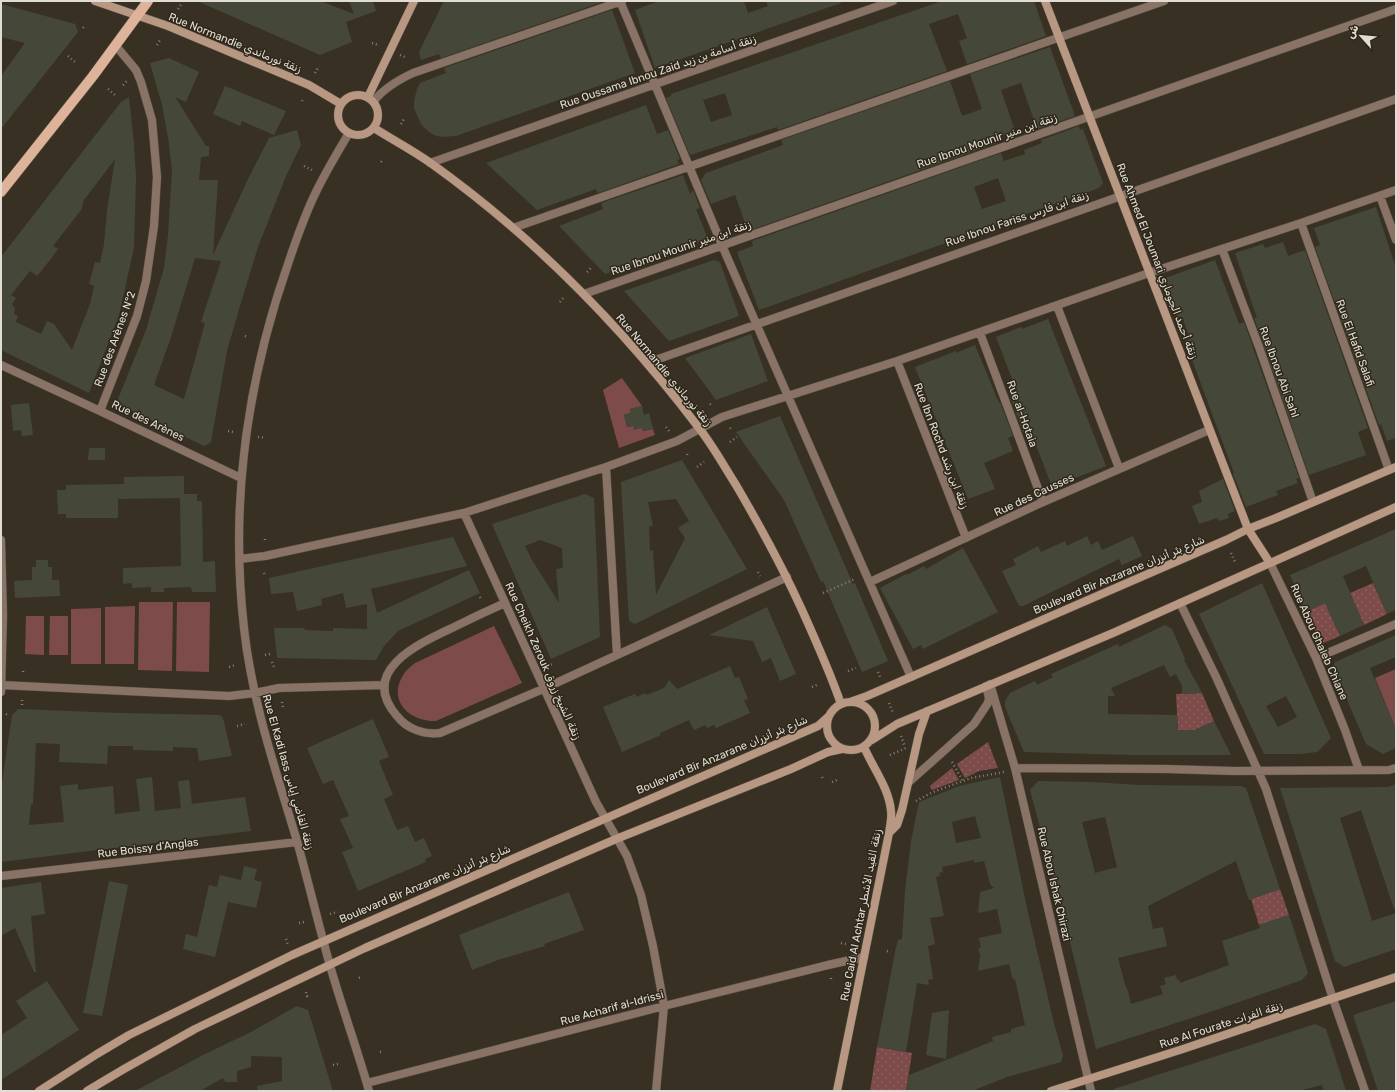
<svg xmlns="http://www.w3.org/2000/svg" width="1397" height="1092" viewBox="0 0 1397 1092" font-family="Rubik,Vazirmatn,sans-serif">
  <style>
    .grass { fill: url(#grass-dots) }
    .garden { fill: #7c4b4a }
    .building { fill: #454838; fill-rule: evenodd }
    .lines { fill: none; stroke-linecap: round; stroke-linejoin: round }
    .lane-casing { stroke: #534d3f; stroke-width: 9 }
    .street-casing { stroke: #534d3f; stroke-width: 9 }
    .secondary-casing { stroke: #534d3f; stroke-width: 9 }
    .primary-casing { stroke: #534d3f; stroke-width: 11 }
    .path { stroke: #857f74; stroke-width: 2.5; stroke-dasharray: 1 3; stroke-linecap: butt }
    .lane { stroke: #887366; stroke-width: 8 }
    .street { stroke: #887366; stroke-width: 8 }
    .secondary { stroke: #b89783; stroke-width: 8 }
    .primary { stroke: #ddb399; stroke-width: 10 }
    .labels { text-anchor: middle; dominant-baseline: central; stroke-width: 3; stroke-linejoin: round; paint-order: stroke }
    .street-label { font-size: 11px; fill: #e2ddd4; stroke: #2e2719 }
  </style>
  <defs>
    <pattern id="grass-dots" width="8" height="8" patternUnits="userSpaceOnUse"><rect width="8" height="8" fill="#7c4b4a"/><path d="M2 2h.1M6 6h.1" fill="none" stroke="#8e6463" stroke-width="1.8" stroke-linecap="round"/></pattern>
  </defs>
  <rect width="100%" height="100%" fill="#383123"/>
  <path class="grass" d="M 1373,583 L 1387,614 L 1364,625 L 1350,593 Z
    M 1325,603 L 1340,636 L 1321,644 L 1306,612 Z
    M 1202,693 L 1214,721 L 1195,730 L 1178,730 L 1176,694 Z
    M 988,742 L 998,768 L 979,771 L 965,778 L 957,764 Z
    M 952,768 L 959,780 L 932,790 L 930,787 L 931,785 Z
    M 1280,889 L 1289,915 L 1259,925 L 1251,899 Z
    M 877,1047 L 912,1053 L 906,1091 L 870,1091 Z"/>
  <path class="garden" d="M 622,378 L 642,406 L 630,409 L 631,413 L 624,415 L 627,427 L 633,426 L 642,428 L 643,431 L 653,429 L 655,435 L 619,448 L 603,390 Z
    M 139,602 L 173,602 L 172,671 L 138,670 Z
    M 177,602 L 210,602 L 209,672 L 176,671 Z
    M 135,606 L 134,664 L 105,664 L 105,607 Z
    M 101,608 L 101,664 L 71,664 L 71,609 Z
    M 26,616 L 44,616 L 44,655 L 25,654 Z
    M 50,616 L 68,616 L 68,655 L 49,655 Z
    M 494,626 L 522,683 L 436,721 C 411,722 388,702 402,677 C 405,671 410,667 415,663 Z
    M 1396,669 L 1396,729 L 1375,678 Z"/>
  <path class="building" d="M 197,1 L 320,1 L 354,14 L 349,1 L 373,1 L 376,11 L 346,22 L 352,42 L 320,55 Z
    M 444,1 L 605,1 L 441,58 L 439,54 L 421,60 L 419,52 Z
    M 659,1 L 744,1 L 748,13 L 768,6 L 766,1 L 841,1 L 841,3 L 655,68 L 635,10 Z
    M 942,1 L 1034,1 L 1046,36 L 967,64 L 959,41 L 967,38 L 958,14 L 929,24 L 947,71 L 778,130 L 777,127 L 690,155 L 666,98 L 671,96 L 671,94 ZM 725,93 L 732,115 L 711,122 L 703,100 Z
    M 1,4 L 75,24 L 78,32 L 1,129 L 1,76 L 25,43 L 1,37 Z
    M 612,10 L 635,73 L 456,136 L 441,137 L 434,135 L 429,132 L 421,124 L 414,108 L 414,101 L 417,89 L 420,83 L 446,73 L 444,68 Z
    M 1050,47 L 1075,116 L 1037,129 L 1021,83 L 1001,90 L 1015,131 L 995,138 L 997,143 L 748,231 L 735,195 L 711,204 L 701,180 L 706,173 L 783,145 L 781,140 L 950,81 L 962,116 L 982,109 L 970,74 Z
    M 169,58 L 199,72 L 186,102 L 175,97 L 206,146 L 209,146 L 209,156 L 201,157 L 199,180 L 218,180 L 213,255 L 248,179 L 269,138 L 297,130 L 301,145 L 286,176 L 258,247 L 240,306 L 227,351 L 211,442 L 204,446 L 120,405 L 118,399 L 146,330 L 164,268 L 168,235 L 172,171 L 168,137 L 162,105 L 150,63 ZM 195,258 L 221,261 L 201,322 L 205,323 L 184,399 L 154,385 L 171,337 Z
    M 225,86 L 286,111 L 274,135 L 242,121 L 240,126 L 213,114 Z
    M 129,97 L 134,144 L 136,177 L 134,248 L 119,315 L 89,393 L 1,350 L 1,257 L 121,102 ZM 115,159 L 107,210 L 104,244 L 100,263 L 95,262 L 89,284 L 94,286 L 90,304 L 72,350 L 54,324 L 47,321 L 41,334 L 16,322 L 18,316 L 14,314 L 15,309 L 12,304 L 16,298 L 11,295 L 30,271 L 37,276 L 50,260 L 58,249 L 53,246 L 81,210 L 84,200 Z
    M 646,105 L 657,134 L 668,130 L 680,159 L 677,160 L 679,164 L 598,193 L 596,189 L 537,210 L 486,163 Z
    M 1079,126 L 1080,130 L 1083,129 L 1103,183 L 1099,188 L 759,310 L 737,252 L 753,246 L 752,241 L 1001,153 L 1004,161 L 1025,154 L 1024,150 L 1042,143 L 1041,140 ZM 998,178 L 1006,201 L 982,209 L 974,187 Z
    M 683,175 L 690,194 L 693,190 L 700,208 L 696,209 L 708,239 L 605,274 L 559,226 L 603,209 L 601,203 Z
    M 1376,207 L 1396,268 L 1396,438 L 1387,441 L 1381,424 L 1379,425 L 1315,247 L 1320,245 L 1314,228 Z
    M 1283,242 L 1288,256 L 1305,250 L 1368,428 L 1358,432 L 1366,455 L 1309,475 L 1254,318 L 1257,318 L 1235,253 L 1263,244 L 1265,248 Z
    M 714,260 L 720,262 L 739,316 L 669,341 L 624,291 Z
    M 1215,260 L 1239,324 L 1244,322 L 1299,478 L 1296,479 L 1298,483 L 1276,491 L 1278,495 L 1246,507 L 1233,474 L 1234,473 L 1185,341 L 1190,339 L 1182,316 L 1178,318 L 1163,279 Z
    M 1048,319 L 1106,466 L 1052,487 L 1030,429 L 1023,432 L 1011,399 L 1019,397 L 996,337 L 1021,327 L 1022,329 Z
    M 751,334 L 768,381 L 716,400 L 685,358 Z
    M 975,345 L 999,403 L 1000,402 L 1013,436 L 1008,438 L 1013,451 L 984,463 L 995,489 L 968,499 L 915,367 L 956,351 L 956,353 Z
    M 29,403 L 33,435 L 22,436 L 21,430 L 13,431 L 11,405 Z
    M 642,406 L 644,415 L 649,413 L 653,429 L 643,431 L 642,428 L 634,430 L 633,426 L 627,427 L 624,415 L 631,413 L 630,409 Z
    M 780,416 L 853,584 L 855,583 L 888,661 L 862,672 L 823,581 L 821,582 L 784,500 L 736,432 Z
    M 89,448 L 105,448 L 105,460 L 88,460 Z
    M 682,460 L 747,569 L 635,624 L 629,621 L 621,482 ZM 676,499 L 689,521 L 678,528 L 685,538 L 656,595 L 653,550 L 650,551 L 649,526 L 653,526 L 648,502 Z
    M 184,476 L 184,494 L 197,494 L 197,501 L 202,501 L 203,562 L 215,561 L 216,592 L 192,592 L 191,587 L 164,588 L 164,592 L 151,592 L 151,587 L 132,588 L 132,583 L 123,584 L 123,568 L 181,566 L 180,498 L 118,499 L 118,518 L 66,518 L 66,514 L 58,514 L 57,490 L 66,490 L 66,485 L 124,484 L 124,477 Z
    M 1223,479 L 1235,511 L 1228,514 L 1229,518 L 1219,521 L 1217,518 L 1199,524 L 1192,506 L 1202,502 L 1199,491 Z
    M 585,494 L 594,498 L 600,637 L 551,659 L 492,524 ZM 540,540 L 562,548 L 563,568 L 556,569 L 559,603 L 532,560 L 525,546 Z
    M 1396,529 L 1396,610 L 1387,614 L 1366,566 L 1343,576 L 1364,625 L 1340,636 L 1325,603 L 1306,612 L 1290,575 Z
    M 1087,536 L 1091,545 L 1098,541 L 1102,550 L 1133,536 L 1142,556 L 1122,565 L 1119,559 L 1023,606 L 1019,606 L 1002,571 L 1016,565 L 1013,559 L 1038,546 L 1041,552 L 1065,541 L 1067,546 Z
    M 453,537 L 467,566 L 371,589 L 377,613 L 469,570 L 480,593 L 398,631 L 384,646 L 376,660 L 277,658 L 274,628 L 305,628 L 304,630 L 333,631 L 333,628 L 367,629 L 367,604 L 346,608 L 343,593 L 321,599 L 322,605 L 297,611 L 293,592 L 271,594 L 269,578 Z
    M 963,548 L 998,612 L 923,649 L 921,645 L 913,649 L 880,588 L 906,574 L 907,575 L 924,566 L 926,569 Z
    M 36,560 L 48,560 L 48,567 L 52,567 L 52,580 L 59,580 L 60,596 L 15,598 L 14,581 L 32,580 L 32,567 L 36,567 Z
    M 1262,583 L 1331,738 L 1317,752 L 1300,754 L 1264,754 L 1199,614 ZM 1286,696 L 1297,717 L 1278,727 L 1266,706 Z
    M 767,607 L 796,674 L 780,681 L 771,658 L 762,662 L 753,641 L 709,635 Z
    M 1165,625 L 1172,629 L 1185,659 L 1184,660 L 1202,693 L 1182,694 L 1182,686 L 1176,674 L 1170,677 L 1164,665 L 1111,688 L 1115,696 L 1108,696 L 1108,714 L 1177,715 L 1178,730 L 1195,730 L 1214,721 L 1231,755 L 1131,755 L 1024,752 L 1005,707 L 1005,701 L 1010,693 L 1035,681 L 1037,685 L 1053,677 L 1051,674 L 1118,644 L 1119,647 Z
    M 1396,635 L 1396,657 L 1370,668 L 1396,729 L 1396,748 L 1383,754 L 1366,744 L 1333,667 L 1335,662 Z
    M 730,666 L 735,678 L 739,677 L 748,699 L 744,700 L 750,713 L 716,728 L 714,725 L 707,728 L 705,725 L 694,730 L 689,720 L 660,733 L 661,735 L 622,752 L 603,707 L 635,694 L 637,697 L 645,693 L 646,695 L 664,688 L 669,680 L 677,689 Z
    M 18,709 L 120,713 L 220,715 L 223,718 L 232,756 L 199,761 L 197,748 L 173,747 L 173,751 L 133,750 L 133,746 L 108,746 L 107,764 L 59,762 L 60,744 L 36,743 L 33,804 L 31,804 L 29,825 L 64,822 L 60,786 L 78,784 L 78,790 L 113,786 L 115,814 L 140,811 L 136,779 L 152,777 L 155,811 L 181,808 L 178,781 L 189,780 L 192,804 L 245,797 L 251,831 L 1,862 L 1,789 L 12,715 Z
    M 373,719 L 389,757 L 379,761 L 393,795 L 384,799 L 397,830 L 408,826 L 415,842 L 424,838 L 432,856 L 425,859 L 426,862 L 358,891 L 342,852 L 353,848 L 340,819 L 349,816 L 333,780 L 323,784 L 307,748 Z
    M 1000,777 L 1027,908 L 1053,1019 L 1063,1056 L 1061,1062 L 1007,1077 L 972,1091 L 906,1091 L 909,1075 L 993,1041 L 992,1037 L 1011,1032 L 1011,1029 L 1025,1025 L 1015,979 L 1013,980 L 1009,964 L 978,971 L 980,955 L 978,948 L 981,948 L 979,938 L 1002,933 L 997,909 L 978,913 L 980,892 L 994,888 L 990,884 L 984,861 L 974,863 L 974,860 L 942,867 L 943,872 L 939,873 L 940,876 L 936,877 L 944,916 L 930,918 L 935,944 L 928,946 L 933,979 L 928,980 L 929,985 L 917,983 L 906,1052 L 877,1047 L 895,952 L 898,940 L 902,939 L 905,891 L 911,841 L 919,802 L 959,786 ZM 975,816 L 981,838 L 956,843 L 952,822 Z
    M 1038,781 L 1090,782 L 1140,785 L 1241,786 L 1246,788 L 1280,889 L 1249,900 L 1236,861 L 1148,906 L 1153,929 L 1163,927 L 1167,946 L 1118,958 L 1126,988 L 1127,988 L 1131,1004 L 1163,994 L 1160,986 L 1166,984 L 1164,978 L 1176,975 L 1177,980 L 1179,979 L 1180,983 L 1229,965 L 1222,941 L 1260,928 L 1259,925 L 1289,915 L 1308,973 L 1302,980 L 1213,1011 L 1096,1049 L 1065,921 L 1030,790 ZM 1105,817 L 1117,867 L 1095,873 L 1082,822 Z
    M 1396,784 L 1396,909 L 1394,909 L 1361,810 L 1340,818 L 1372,921 L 1396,913 L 1396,949 L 1344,967 L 1335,961 L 1280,788 L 1388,787 Z
    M 244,866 L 257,869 L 254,880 L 262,882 L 256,908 L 228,902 L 215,957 L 183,949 L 186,934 L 197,937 L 209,885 L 217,887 L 220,875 L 241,880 Z
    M 109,881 L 128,885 L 102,1016 L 83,1013 Z
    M 41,882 L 45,914 L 31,916 L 36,972 L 34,972 L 15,928 L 1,936 L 1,888 Z
    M 569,892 L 584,930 L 544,944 L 545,946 L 498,960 L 472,970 L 459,935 Z
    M 47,981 L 79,1030 L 1,1080 L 1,1035 L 27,1018 L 16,1001 Z
    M 1396,1001 L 1396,1091 L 1378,1091 L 1353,1015 Z
    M 297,1006 L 308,1010 L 333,1091 L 258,1091 L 257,1086 L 282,1081 L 282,1057 L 251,1056 L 251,1067 L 237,1071 L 237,1082 L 225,1082 L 223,1078 L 200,1091 L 135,1091 L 203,1055 L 251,1032 Z
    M 949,1010 L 946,1059 L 926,1055 L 932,1013 Z
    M 1315,1024 L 1326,1029 L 1346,1091 L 1324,1091 L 1322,1085 L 1298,1091 L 1114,1091 L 1114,1089 L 1166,1072 L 1189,1065 Z"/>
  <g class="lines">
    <defs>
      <path id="lane" d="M 909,782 L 974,724 L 988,703 L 989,698 L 986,686"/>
      <path id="street" d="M 620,1 L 727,257 L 911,677
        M 374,101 C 384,88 398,80 413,73 L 622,1
        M 349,133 C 337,153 325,173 315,194 C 304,217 296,240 288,264 C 247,381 230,505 244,628 C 252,702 276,771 297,841 C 308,881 318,922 329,962 C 341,1005 357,1048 369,1091
        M 430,163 L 893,1
        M 1380,196 L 1396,240
        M 1301,223 L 1389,470
        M 513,228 L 1164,1
        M 1222,249 L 1259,347 L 1313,502
        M 584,294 L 1396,9
        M 1057,306 L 1119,468
        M 980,333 L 1043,502
        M 897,361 L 966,538
        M 647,363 C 896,273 1146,186 1396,99
        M 1,365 L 100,411 L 241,478
        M 100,411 L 137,316 L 146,281 L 154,226 L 157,177 L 152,120 L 141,82 L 136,70 L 116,46
        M 606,467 L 617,655
        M 464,513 L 596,802 L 627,856 L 641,895 L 653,946 L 664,1006 L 656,1091
        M 1,540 L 3,615 L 1,692
        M 240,559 L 265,556 L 464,513 L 606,467 L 677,441 L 722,417 L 897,361 L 1149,273 L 1301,223 L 1396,190
        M 1270,563 L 1316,658 L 1345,730 L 1359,770
        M 870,582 L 1043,502 L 1209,430
        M 505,603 C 487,611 470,619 452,628 C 418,644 358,671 397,716 C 407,729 424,735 440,733 L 543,689 L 787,577
        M 1180,603 L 1217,679 L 1266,789 L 1333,999 L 1365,1091
        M 1316,658 L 1396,624
        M 990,684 L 1015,768 L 1091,1091
        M 1,685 L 229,696 L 255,693 L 279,688 L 384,685
        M 1015,768 L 1166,769 L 1234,771 L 1389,770 L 1396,768
        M 1,876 L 297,842
        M 367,1083 L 664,1006 L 828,965 L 864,957"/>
      <path id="secondary" d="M 95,1 L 168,26 L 309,85 L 341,104
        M 1045,1 L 1248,529 L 1270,563
        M338 115a20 20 0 1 1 40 0a20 20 0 1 1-40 0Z
        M 368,97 L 414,1
        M 374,128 C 393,140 414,151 432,164 C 534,237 623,328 699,428 C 713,446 724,466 736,485 C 760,526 782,566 802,610 C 816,641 830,672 841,704
        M827 726a24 24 0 1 1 48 0a24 24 0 1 1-48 0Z
        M 850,702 L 867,696 L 1226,540 L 1248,529 L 1276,518 L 1396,467
        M 872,740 L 897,724 L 1113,633 L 1396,507
        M 889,833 L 897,825 L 902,810 L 919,734 L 927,711
        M 39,1091 L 97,1054 L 129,1035 L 292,955 L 818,726 L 829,716
        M 87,1091 L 124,1069 L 195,1029 L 365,948 L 616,839 L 791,769 L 828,752 L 842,749
        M 837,1091 L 889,833 C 890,826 892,818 891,811 C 889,788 873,768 864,747
        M 1051,1091 L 1183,1049 L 1396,977"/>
      <path id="primary" d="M 1,192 L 93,76 L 148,1"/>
    </defs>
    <use href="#lane" class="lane-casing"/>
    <use href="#street" class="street-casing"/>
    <use href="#secondary" class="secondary-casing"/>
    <use href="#primary" class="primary-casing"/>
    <path class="path" d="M 178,9 L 182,3
      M 83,28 L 85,25
      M 372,43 L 378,45
      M 157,45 L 160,40
      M 400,55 L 407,58
      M 68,56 L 75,62
      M 315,73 L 319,66
      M 123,85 L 127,81
      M 108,89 L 115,95
      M 302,101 L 303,98
      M 401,124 L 404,119
      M 381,162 L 383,159
      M 304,166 L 312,170
      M 587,272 L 591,268
      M 560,302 L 564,297
      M 245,336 L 248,337
      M 710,404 L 711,405
      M 666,427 L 669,431
      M 730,428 L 732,430
      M 228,431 L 233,432
      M 258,437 L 266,438
      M 730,442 L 737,437
      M 687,454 L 688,456
      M 697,467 L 704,462
      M 265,539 L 265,543
      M 1231,553 L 1235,562
      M 758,572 L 760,576
      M 264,573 L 265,576
      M 823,593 L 855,579
      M 480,597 L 481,599
      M 265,655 L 270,654
      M 272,662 L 274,667
      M 547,666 L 554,663
      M 229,667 L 236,665
      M 848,671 L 856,668
      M 23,672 L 23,668
      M 878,672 L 880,677
      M 812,687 L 819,684
      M 282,702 L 283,708
      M 889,703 L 893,713
      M 22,705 L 22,698
      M 6,714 L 8,715
      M 271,719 L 278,717
      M 237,726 L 245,724
      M 901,736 L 905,747
      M 890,755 L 906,748
      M 952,762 L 963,781
      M 822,777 L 823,779
      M 832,782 L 837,780
      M 916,801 L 933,792 L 971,778 L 1004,772
      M 330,914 L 338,912
      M 299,923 L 304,922
      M 286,939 L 288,945
      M 841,943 L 846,944
      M 887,951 L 891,952
      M 359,978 L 362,977
      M 831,979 L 831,977
      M 306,992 L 307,996 L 310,995
      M 380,1052 L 384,1051
      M 333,1065 L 338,1064"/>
    <use href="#lane" class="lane"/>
    <use href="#street" class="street"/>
    <use href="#secondary" class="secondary"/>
    <use href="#primary" class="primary"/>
  </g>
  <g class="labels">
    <g class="street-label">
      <text transform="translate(235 43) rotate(22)">Rue Normandie زنقة نورماندي</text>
      <text transform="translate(658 72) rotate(-19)">Rue Oussama Ibnou Zaid زنقة أسامة بن زيد</text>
      <text transform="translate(987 141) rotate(-19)">Rue Ibnou Mounir زنقة ابن منير</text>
      <text transform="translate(1017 219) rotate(-19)">Rue Ibnou Fariss زنقة ابن فارس</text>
      <text transform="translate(681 248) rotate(-19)">Rue Ibnou Mounir زنقة ابن منير</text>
      <text transform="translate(1157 261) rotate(69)">Rue Ahmed El Joumari زنقة أحمد الجوماري</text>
      <text transform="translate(115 339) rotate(-70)">Rue des Arènes N°2</text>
      <text transform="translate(1355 343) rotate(70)">Rue El Hafid Salafi</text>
      <text transform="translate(664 370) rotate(50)">Rue Normandie زنقة نورماندي</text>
      <text transform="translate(1279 372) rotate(70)">Rue Ibnou Abi Sahl</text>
      <text transform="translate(1022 414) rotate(70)">Rue al-Hotaia</text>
      <text transform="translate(148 421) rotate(26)">Rue des Arènes</text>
      <text transform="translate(941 446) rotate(69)">Rue Ibn Rochd زنقة ابن رشد</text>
      <text transform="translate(1034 495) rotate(-25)">Rue des Causses</text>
      <text transform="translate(1119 575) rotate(-23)">Boulevard Bir Anzarane شارع بئر أنزران</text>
      <text transform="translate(1319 642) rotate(66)">Rue Abou Ghaleb Chiane</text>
      <text transform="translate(543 661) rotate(66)">Rue Cheikh Zerouk زنقة الشيخ زروق</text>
      <text transform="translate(722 755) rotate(-23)">Boulevard Bir Anzarane شارع بئر أنزران</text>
      <text transform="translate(288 772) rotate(74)">Rue El Kadi Iass زنقة القاضي إياس</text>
      <text transform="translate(148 848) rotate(-7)">Rue Boissy d’Anglas</text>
      <text transform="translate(425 884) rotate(-23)">Boulevard Bir Anzarane شارع بئر أنزران</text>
      <text transform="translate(1054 884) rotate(77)">Rue Abou Ishak Chirazi</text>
      <text transform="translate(861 915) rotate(-79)">Rue Caid Al Achtar زنقة القيد الأشطر</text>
      <text transform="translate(612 1008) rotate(-15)">Rue Acharif al-Idrissi</text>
      <text transform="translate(1221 1025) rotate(-18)">Rue Al Fourate زنقة الفرات</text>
    </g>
  </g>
  <rect width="1397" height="1092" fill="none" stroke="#e2ddd4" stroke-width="4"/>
  <g transform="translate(1361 36) rotate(297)" stroke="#2e2719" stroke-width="3" paint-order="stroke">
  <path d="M0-3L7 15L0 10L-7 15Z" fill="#e2ddd4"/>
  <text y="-6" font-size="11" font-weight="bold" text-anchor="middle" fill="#e2ddd4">ش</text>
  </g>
</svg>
